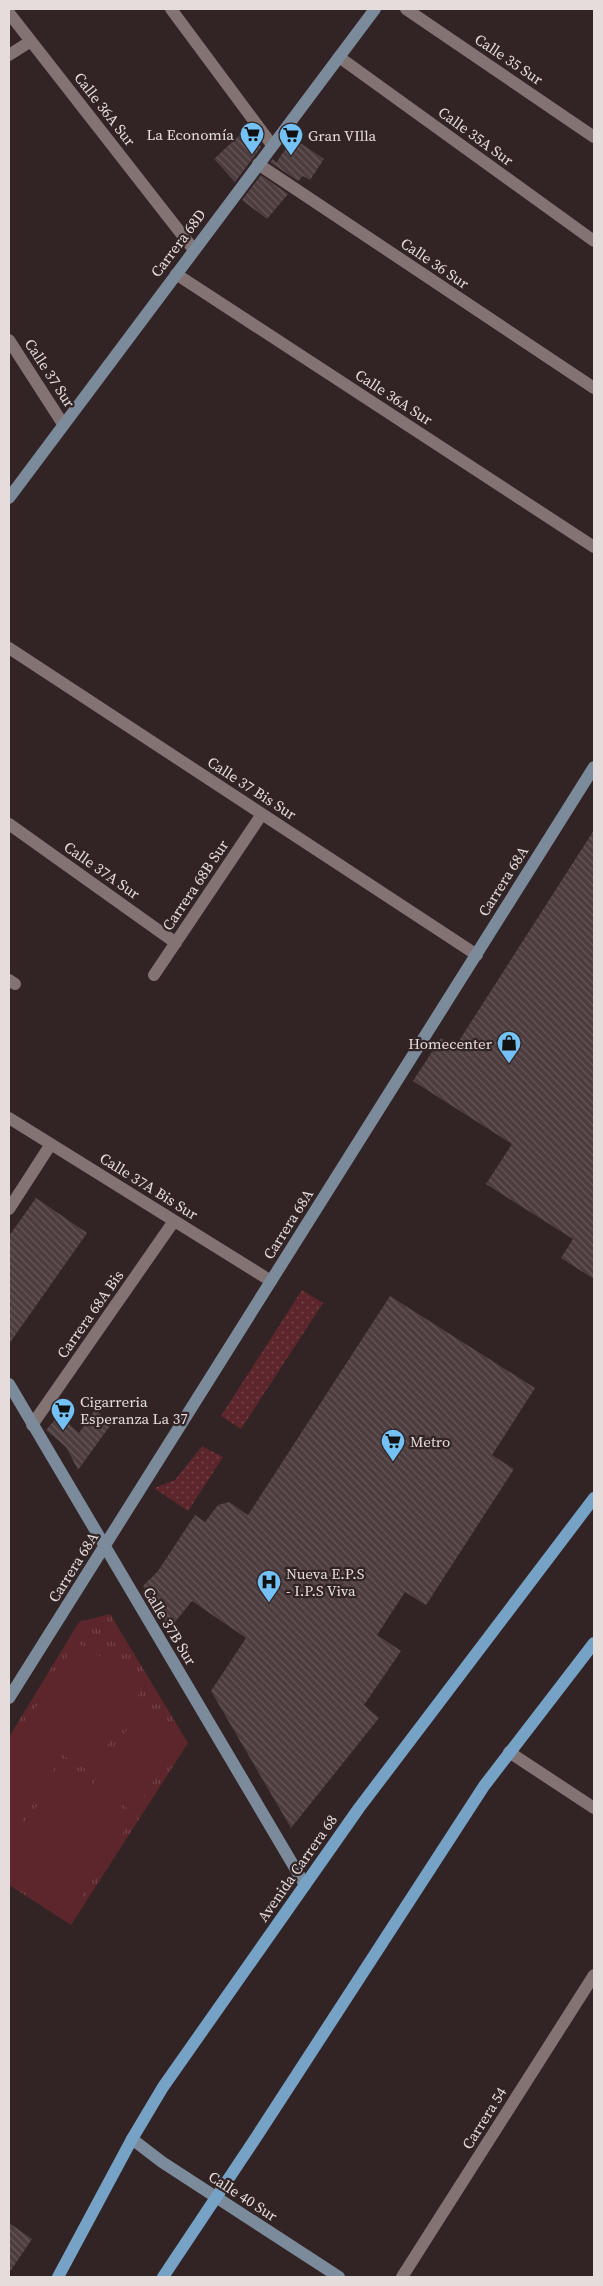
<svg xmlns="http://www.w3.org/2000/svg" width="603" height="2286" viewBox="0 0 603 2286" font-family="'Source Serif 4',serif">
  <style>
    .grass { fill: url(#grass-dots) }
    .park { fill: url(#park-tufts) }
    .pitch { fill: #5d252c }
    .building { fill: url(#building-back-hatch) }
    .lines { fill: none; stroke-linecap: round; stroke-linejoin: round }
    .street { stroke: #847373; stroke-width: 12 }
    .secondary { stroke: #7c8b9c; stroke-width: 12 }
    .primary { stroke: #75a2c5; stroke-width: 12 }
    .labels { text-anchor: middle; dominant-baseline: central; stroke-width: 4.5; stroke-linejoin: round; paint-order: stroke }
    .street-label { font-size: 15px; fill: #e5dcdc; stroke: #322425 }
    .poi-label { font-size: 15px; fill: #e5dcdc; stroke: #322425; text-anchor: start }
  </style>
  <defs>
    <pattern id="grass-dots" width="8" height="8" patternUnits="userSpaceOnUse" patternTransform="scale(1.25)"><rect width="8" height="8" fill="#5d252c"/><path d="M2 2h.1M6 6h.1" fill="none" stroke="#74444a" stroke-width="1.8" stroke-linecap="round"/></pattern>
    <pattern id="park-tufts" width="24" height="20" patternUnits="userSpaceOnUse" patternTransform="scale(1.25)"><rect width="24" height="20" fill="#5d252c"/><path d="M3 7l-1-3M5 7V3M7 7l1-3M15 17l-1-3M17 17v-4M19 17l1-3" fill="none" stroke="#74444a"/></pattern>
    <pattern id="building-back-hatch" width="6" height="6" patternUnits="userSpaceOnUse" patternTransform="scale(1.25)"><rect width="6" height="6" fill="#4d3d3e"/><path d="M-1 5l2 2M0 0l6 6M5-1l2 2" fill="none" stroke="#665859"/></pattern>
  </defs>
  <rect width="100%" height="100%" fill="#322425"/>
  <path class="grass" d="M 302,1290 L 323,1303 L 241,1429 L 221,1416 Z
    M 202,1446 L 223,1457 L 188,1511 L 154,1488 L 175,1480 Z"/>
  <path class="park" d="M 110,1614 L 188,1743 L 71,1925 L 9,1885 L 9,1737 L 79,1622 Z"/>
  <path class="pitch" d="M 76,1642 L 145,1684 L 91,1772 L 22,1730 Z
    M 138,1712 L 180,1737 L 134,1812 L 92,1786 Z
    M 17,1736 L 59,1761 L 13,1835 L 9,1832 L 9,1749 Z
    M 60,1770 L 133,1817 L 70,1915 L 9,1876 L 9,1850 Z"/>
  <path class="building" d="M 245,130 L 261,147 L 235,182 L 214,159 Z
    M 293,138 L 324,159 L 310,180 L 303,176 L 298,181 L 270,162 L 273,159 L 276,163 Z
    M 261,175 L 288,194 L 267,219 L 242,200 Z
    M 594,830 L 594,1279 L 561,1258 L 573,1239 L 486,1184 L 512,1144 L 413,1081 L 441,1038 L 455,1047 Z
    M 36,1198 L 87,1233 L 9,1344 L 9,1236 Z
    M 390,1296 L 535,1388 L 492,1455 L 514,1469 L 426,1605 L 405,1592 L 377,1635 L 401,1651 L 364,1705 L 379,1718 L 291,1828 L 211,1691 L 246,1638 L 192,1601 L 170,1628 L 143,1586 L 158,1571 L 195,1515 L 205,1522 L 218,1505 L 229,1502 L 248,1515 Z
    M 95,1410 L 112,1423 L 78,1470 L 66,1447 L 46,1430 L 59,1415 L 79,1433 Z
    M 9,2223 L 32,2239 L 9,2273 Z"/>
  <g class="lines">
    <path class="street" d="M 171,9 L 272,145
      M 406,9 L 594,137
      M 9,13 L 194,250
      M 9,55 L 31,41
      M 339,57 L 594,241
      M 258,164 L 594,388
      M 176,274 L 594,547
      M 9,340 L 63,424
      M 9,648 L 477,955
      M 9,824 L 176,943
      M 154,975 L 262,814
      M 9,980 L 15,984
      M 9,1118 L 271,1281
      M 9,1209 L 51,1144
      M 32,1425 L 174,1221
      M 509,1752 L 594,1808
      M 402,2277 L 594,1975"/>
    <path class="secondary" d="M 9,498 L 375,9
      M 9,1384 L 305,1885
      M 9,1698 L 594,767
      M 132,2139 L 162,2162 L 339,2277"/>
    <path class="primary" d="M 58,2277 L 132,2139 L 163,2087 L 359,1808 L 594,1498
      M 163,2277 L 257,2136 L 484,1786 L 594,1643"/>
  </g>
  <defs>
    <symbol id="supermarket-pin" viewBox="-11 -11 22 30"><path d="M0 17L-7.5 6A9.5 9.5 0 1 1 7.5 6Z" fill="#73c1f5" stroke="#322425"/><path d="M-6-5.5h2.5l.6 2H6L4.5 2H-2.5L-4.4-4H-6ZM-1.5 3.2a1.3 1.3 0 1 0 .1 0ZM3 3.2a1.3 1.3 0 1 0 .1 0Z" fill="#111"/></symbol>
    <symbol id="shop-pin" viewBox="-11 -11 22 30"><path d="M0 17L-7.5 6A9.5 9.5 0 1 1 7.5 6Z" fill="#73c1f5" stroke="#322425"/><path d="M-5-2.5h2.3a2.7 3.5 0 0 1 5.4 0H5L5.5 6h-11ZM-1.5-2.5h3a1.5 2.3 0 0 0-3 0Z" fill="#111"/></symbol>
    <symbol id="hospital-pin" viewBox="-11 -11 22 30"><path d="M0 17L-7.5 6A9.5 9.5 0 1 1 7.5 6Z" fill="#73c1f5" stroke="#322425"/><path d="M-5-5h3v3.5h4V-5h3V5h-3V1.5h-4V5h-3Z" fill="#111"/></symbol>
  </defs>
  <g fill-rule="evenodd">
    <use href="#supermarket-pin" x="238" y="120" width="28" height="38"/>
    <use href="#supermarket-pin" x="277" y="121" width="28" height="38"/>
    <use href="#shop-pin" x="495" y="1029" width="28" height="38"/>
    <use href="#supermarket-pin" x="49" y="1396" width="28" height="38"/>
    <use href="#supermarket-pin" x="379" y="1427" width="28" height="38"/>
    <use href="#hospital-pin" x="255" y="1568" width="28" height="38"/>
  </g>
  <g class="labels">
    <g class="street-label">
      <text transform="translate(509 59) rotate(34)">Calle 35 Sur</text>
      <text transform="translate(105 109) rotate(52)">Calle 36A Sur</text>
      <text transform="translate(476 136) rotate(36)">Calle 35A Sur</text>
      <text transform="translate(178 243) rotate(-53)">Carrera 68D</text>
      <text transform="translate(435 263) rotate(34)">Calle 36 Sur</text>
      <text transform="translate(50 373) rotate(57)">Calle 37 Sur</text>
      <text transform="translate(394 397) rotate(33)">Calle 36A Sur</text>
      <text transform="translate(252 788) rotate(33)">Calle 37 Bis Sur</text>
      <text transform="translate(102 870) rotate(35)">Calle 37A Sur</text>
      <text transform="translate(503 881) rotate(-58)">Carrera 68A</text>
      <text transform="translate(195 885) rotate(-56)">Carrera 68B Sur</text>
      <text transform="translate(149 1186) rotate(32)">Calle 37A Bis Sur</text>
      <text transform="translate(288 1224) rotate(-58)">Carrera 68A</text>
      <text transform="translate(90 1314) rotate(-55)">Carrera 68A Bis</text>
      <text transform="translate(73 1567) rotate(-58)">Carrera 68A</text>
      <text transform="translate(170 1626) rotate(59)">Calle 37B Sur</text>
      <text transform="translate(297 1868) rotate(-55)">Avenida Carrera 68</text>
      <text transform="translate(484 2118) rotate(-58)">Carrera 54</text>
      <text transform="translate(243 2196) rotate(33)">Calle 40 Sur</text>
    </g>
    <g class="poi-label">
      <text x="234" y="134" text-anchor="end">La Economía</text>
      <text x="308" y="135">Gran VIlla</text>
      <text x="492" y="1043" text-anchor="end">Homecenter</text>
      <text x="80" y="1401">Cigarreria<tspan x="80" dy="17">Esperanza La 37</tspan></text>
      <text x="410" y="1441">Metro</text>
      <text x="286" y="1573">Nueva E.P.S<tspan x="286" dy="17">- I.P.S Viva</tspan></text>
    </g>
  </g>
  <rect width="603" height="2286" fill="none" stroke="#e5dcdc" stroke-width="20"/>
</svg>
